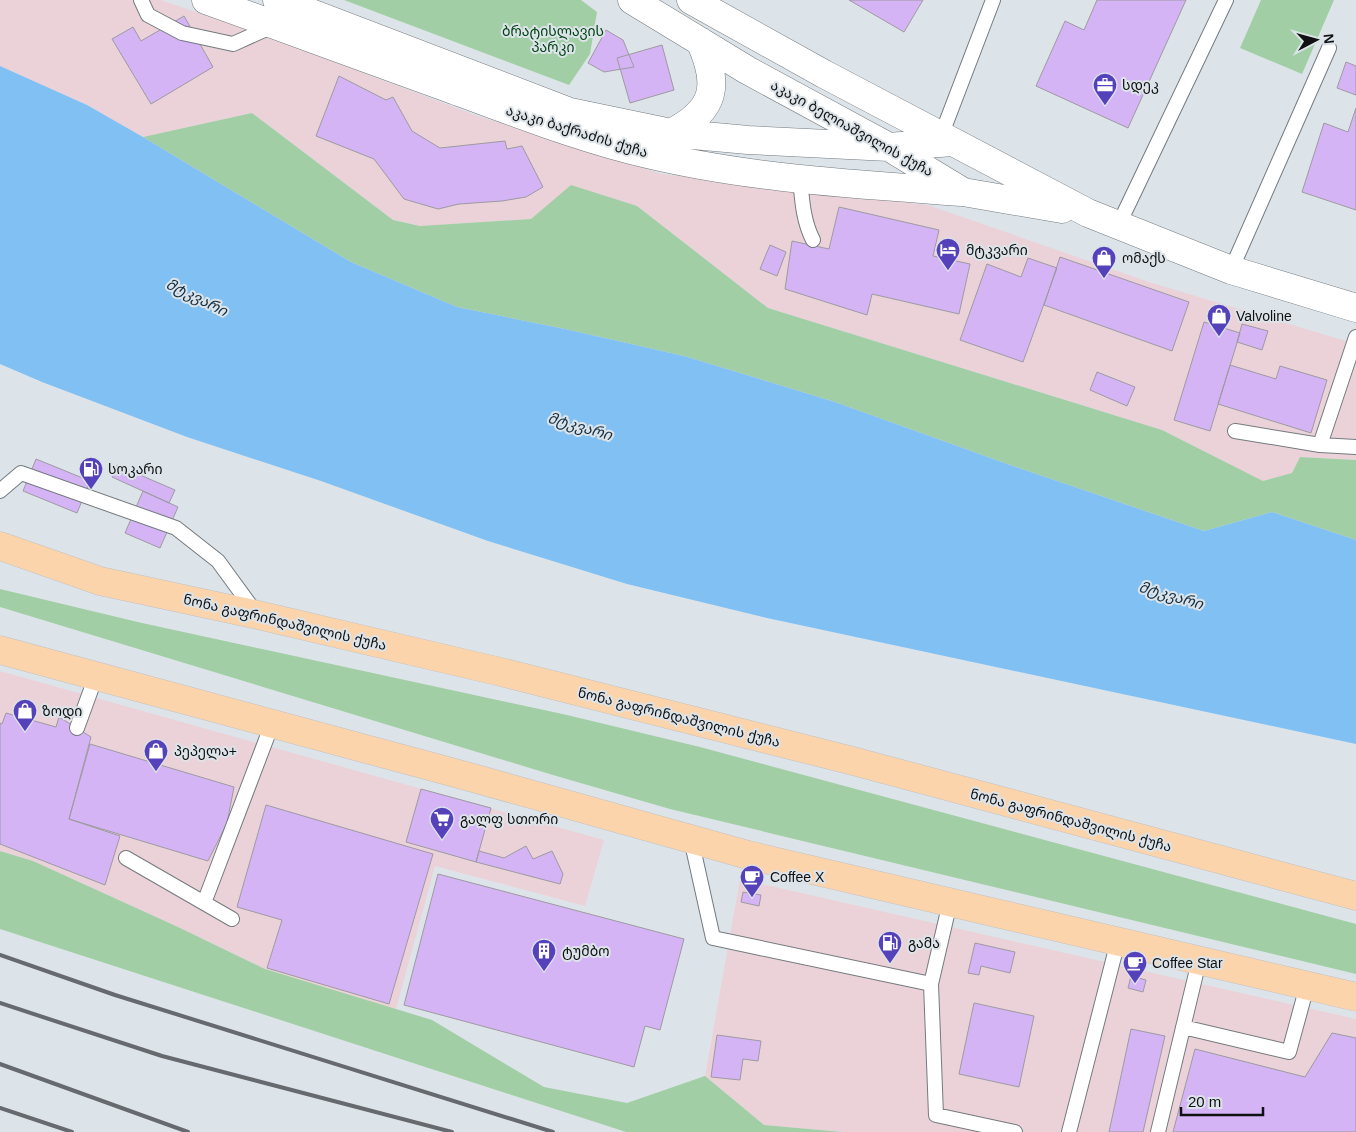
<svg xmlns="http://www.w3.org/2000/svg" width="1356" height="1132" viewBox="0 0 1356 1132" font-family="Helvetica,'Noto Sans Georgian',sans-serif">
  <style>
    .commercial { fill: #ebd2d8 }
    .green { fill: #a1cea5 }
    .water { fill: #81c0f3 }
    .building { fill: #d5b4f6; stroke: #9d9aa0 }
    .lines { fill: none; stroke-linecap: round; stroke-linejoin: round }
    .service-casing { stroke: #747a7f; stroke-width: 16 }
    .secondary-casing { stroke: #747a7f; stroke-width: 29 }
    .primary-casing { stroke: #c1c1c2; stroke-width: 29 }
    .service { stroke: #fff; stroke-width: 14 }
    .secondary { stroke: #fff; stroke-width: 28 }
    .primary { stroke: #fbd4ac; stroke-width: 28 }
    .rail { stroke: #666a6e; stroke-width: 4 }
    .labels { text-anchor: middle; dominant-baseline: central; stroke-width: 4; stroke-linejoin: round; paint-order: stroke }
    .park-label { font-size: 14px; fill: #004514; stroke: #dde4e9 }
    .poi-label { font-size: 14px; fill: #0f1113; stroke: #dde4e9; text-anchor: start }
    .street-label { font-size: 14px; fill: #0f1113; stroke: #dde4e9 }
    .water-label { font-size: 15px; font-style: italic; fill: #132f44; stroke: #dde4e9 }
  </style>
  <rect width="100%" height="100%" fill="#dde4e9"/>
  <path class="commercial" d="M 0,0 L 161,0 L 272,38 L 475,115 L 662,174 L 928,205 L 1149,282 L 1356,344 L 1356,460 L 1300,457 L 1292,473 L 1263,481 L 1162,430 L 768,308 L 637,206 L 571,186 L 531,219 L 421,226 L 393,220 L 252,113 L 143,137 L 87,105 L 0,66 Z
    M 0,671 L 604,840 L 585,906 L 435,866 L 396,1009 L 265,969 L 178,927 L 33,861 L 0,851 Z
    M 740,879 L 1356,1019 L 1356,1132 L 842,1132 L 764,1125 L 705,1076 Z"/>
  <path class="green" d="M 344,0 L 581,0 L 597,12 L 590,54 L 569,85 Z
    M 1261,0 L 1334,0 L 1302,74 L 1240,48 Z
    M 252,113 L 393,220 L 420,226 L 531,219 L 571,185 L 637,206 L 768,308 L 1162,430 L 1263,481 L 1292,473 L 1300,457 L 1356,460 L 1356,540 L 1272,512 L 1204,531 L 1010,465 L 835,402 L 684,356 L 565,329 L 457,307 L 351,262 L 143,137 Z
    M 0,589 L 142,623 L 567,715 L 700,747 L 1356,924 L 1356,974 L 670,809 L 553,775 L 0,607 Z
    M 0,851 L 33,861 L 178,927 L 265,969 L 432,1020 L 544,1087 L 627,1103 L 705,1076 L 764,1125 L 842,1132 L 626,1132 L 0,929 Z"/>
  <path class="water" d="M 0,66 L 87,105 L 143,137 L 351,262 L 457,307 L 565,329 L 684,356 L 835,402 L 1010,465 L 1204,531 L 1272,512 L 1356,540 L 1356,744 L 767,618 L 627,584 L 488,541 L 321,481 L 187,437 L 42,382 L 0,364 Z"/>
  <path class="building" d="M 849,0 L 923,0 L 904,32 Z
    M 1097,0 L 1186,0 L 1128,128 L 1036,86 L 1065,21 L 1084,30 Z
    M 184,16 L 213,67 L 151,104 L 112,39 L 133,27 L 141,41 Z
    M 606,30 L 623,40 L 634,67 L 604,72 L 588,63 Z
    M 662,45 L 674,90 L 630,103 L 617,58 Z
    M 1346,62 L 1356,66 L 1356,95 L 1337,88 Z
    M 339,76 L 386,100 L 393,97 L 412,131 L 440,148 L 505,141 L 507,149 L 522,146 L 543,187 L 526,197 L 502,201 L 459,204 L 438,209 L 404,199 L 374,159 L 316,136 Z
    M 1356,108 L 1356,210 L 1302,192 L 1324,123 L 1348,132 Z
    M 839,207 L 939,230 L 933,256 L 970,264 L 959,314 L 872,294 L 867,315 L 785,289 L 792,241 L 829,249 Z
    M 770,245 L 786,252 L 777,276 L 760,269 Z
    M 1060,257 L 1189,302 L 1172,351 L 1044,305 Z
    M 1028,258 L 1057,268 L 1023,362 L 960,340 L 987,264 L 1021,277 Z
    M 1204,322 L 1240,333 L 1210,431 L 1174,420 Z
    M 1242,324 L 1268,331 L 1262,350 L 1237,342 Z
    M 1230,365 L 1276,379 L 1280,366 L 1327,380 L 1311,433 L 1218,404 Z
    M 1097,372 L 1135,387 L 1127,406 L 1090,390 Z
    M 36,459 L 90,481 L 77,513 L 23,491 Z
    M 117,465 L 175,490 L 169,503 L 112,477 Z
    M 143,491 L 178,507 L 160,548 L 125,533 Z
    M 6,713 L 56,727 L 59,717 L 91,737 L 69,819 L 120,836 L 105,885 L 0,844 L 0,723 L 2,724 Z
    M 90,744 L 234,787 L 227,823 L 208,861 L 69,819 Z
    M 421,789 L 491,808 L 476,862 L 406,842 Z
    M 266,805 L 433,854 L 389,1004 L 267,968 L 282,920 L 237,907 Z
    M 526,846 L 533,859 L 552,851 L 563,874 L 560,884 L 476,862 L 479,851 L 504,858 Z
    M 438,874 L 684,939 L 660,1030 L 645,1026 L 634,1067 L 404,1005 Z
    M 743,892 L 761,895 L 759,906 L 741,902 Z
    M 975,943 L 1015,952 L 1010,973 L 981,966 L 979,975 L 968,973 Z
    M 1131,976 L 1146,980 L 1143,992 L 1128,988 Z
    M 974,1003 L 1034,1016 L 1019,1087 L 959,1074 Z
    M 1131,1029 L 1165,1036 L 1143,1132 L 1109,1132 Z
    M 1332,1033 L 1356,1038 L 1356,1132 L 1173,1132 L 1195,1049 L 1305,1077 Z
    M 717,1035 L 761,1041 L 758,1061 L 743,1059 L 740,1080 L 711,1077 Z"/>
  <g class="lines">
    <defs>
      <path id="service" d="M 141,0 L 148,15 L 182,33 L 233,44 L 273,26
        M 941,136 L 993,0
        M 800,178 C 802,199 803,221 813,240
        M 1118,226 L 1226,0
        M 1231,270 L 1329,48
        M 1356,337 L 1320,445 L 1356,447
        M 1235,431 L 1320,445
        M 0,491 L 21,473 L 176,528 L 218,561 L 256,613
        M 77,728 L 96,676
        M 691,839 L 713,938 L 931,984 L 950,902
        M 126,858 L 232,919
        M 204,903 L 272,724
        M 931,984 L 936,1115 L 1015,1132
        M 1183,1027 L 1289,1052 L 1307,986
        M 1069,1132 L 1118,941
        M 1158,1132 L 1199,961"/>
      <path id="secondary" d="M 206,0 C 288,30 369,59 451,89 C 510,111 570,134 631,150 C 739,178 852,184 963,192
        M 277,0 L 570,112 L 671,133 L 748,140 L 889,147 L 952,142
        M 632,0 L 747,70 L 889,147 L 963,192 L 1062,209
        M 691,0 L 824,74 L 1088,213 L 1231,270 L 1356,308
        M 671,133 C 716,110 720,85 700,41"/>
      <path id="primary" d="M 0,546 L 100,581 L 258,615 L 501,672 L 853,761 L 1356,896
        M 0,650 L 466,776 L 748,855 L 1356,997"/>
    </defs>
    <use href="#service" class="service-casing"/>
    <use href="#secondary" class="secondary-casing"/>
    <use href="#primary" class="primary-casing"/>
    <use href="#service" class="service"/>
    <use href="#secondary" class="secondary"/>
    <use href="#primary" class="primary"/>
    <path class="rail" d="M 0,955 L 115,995 L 553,1132
      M 0,1003 L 162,1056 L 452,1132
      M 0,1064 L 188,1132
      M 0,1108 L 72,1132"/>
  </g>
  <defs>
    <symbol id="office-pin" viewBox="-11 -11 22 30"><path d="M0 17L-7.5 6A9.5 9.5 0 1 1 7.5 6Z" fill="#5542ba" stroke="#dde4e9"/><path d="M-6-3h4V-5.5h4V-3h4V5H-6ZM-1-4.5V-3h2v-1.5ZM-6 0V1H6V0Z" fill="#fff"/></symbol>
    <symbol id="hotel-pin" viewBox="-11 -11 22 30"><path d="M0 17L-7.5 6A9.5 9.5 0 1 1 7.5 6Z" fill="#5542ba" stroke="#dde4e9"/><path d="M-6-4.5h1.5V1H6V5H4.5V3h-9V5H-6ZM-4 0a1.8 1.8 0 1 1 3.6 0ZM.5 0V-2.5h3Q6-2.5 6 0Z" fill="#fff"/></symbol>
    <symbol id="shop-pin" viewBox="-11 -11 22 30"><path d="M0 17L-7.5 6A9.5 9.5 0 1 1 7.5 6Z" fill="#5542ba" stroke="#dde4e9"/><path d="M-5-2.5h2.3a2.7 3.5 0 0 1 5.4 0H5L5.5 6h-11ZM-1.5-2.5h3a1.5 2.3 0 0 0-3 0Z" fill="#fff"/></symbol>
    <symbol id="fuel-pin" viewBox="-11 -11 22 30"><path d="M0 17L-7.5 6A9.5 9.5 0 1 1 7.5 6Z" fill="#5542ba" stroke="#dde4e9"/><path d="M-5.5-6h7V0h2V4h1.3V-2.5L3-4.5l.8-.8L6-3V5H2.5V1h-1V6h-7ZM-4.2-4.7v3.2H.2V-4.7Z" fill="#fff"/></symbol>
    <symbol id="supermarket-pin" viewBox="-11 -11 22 30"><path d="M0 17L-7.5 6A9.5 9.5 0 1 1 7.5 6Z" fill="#5542ba" stroke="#dde4e9"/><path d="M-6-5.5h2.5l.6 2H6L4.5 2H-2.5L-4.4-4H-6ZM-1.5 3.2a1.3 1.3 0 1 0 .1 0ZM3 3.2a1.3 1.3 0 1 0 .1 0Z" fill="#fff"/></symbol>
    <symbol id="cafe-pin" viewBox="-11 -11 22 30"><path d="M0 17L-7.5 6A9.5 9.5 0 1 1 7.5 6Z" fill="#5542ba" stroke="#dde4e9"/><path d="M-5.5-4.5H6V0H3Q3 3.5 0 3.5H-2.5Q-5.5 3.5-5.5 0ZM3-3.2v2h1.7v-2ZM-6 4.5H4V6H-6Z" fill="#fff"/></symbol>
    <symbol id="building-pin" viewBox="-11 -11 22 30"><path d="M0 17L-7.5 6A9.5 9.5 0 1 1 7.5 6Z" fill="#5542ba" stroke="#dde4e9"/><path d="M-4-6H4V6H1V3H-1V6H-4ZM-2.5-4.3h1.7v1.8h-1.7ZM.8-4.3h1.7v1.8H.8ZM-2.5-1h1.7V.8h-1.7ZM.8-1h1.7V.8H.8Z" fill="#fff"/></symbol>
  </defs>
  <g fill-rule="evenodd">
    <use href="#office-pin" x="1091" y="71" width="28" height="38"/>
    <use href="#hotel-pin" x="934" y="236" width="28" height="38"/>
    <use href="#shop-pin" x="1090" y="244" width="28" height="38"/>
    <use href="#shop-pin" x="1205" y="302" width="28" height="38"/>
    <use href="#fuel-pin" x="77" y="455" width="28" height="38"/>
    <use href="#shop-pin" x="11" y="697" width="28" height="38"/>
    <use href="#shop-pin" x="142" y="737" width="28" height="38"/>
    <use href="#supermarket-pin" x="428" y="805" width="28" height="38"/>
    <use href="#cafe-pin" x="738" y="863" width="28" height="38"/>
    <use href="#fuel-pin" x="876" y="929" width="28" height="38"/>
    <use href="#building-pin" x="530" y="937" width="28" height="38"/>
    <use href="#cafe-pin" x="1121" y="949" width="28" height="38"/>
  </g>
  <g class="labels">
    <g class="park-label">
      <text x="553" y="31">ბრატისლავის<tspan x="553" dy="16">პარკი</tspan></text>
    </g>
    <g class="poi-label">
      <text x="1122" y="85">სდეკ</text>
      <text x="966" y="250">მტკვარი</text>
      <text x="1122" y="258">ომაქს</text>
      <text x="1236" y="316">Valvoline</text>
      <text x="108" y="469">სოკარი</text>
      <text x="42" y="711">ზოდი</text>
      <text x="174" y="751">პეპელა+</text>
      <text x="460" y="819">გალფ სთორი</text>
      <text x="770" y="877">Coffee X</text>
      <text x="908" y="943">გამა</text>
      <text x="562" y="951">ტუმბო</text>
      <text x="1152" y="963">Coffee Star</text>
    </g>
    <g class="street-label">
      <text transform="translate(852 128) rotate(29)">აკაკი ბელიაშვილის ქუჩა</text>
      <text transform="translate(577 131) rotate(17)">აკაკი ბაქრაძის ქუჩა</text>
      <text transform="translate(285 622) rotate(13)">ნონა გაფრინდაშვილის ქუჩა</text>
      <text transform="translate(679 717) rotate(14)">ნონა გაფრინდაშვილის ქუჩა</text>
      <text transform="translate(1071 820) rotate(15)">ნონა გაფრინდაშვილის ქუჩა</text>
    </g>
    <g class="water-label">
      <text transform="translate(197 297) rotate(26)">მტკვარი</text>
      <text transform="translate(580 426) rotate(16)">მტკვარი</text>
      <text transform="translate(1171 595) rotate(16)">მტკვარი</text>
    </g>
  </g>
  <g transform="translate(1316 40) rotate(84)" stroke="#dde4e9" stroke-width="4" paint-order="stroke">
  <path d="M0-4L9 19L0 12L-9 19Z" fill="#0f1113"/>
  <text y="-8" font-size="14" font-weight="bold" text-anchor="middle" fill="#0f1113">N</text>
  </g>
  <path d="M1181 1107v8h82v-8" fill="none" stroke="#0f1113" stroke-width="2.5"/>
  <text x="1188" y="1107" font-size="15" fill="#0f1113" stroke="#dde4e9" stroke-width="4" paint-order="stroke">20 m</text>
</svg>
